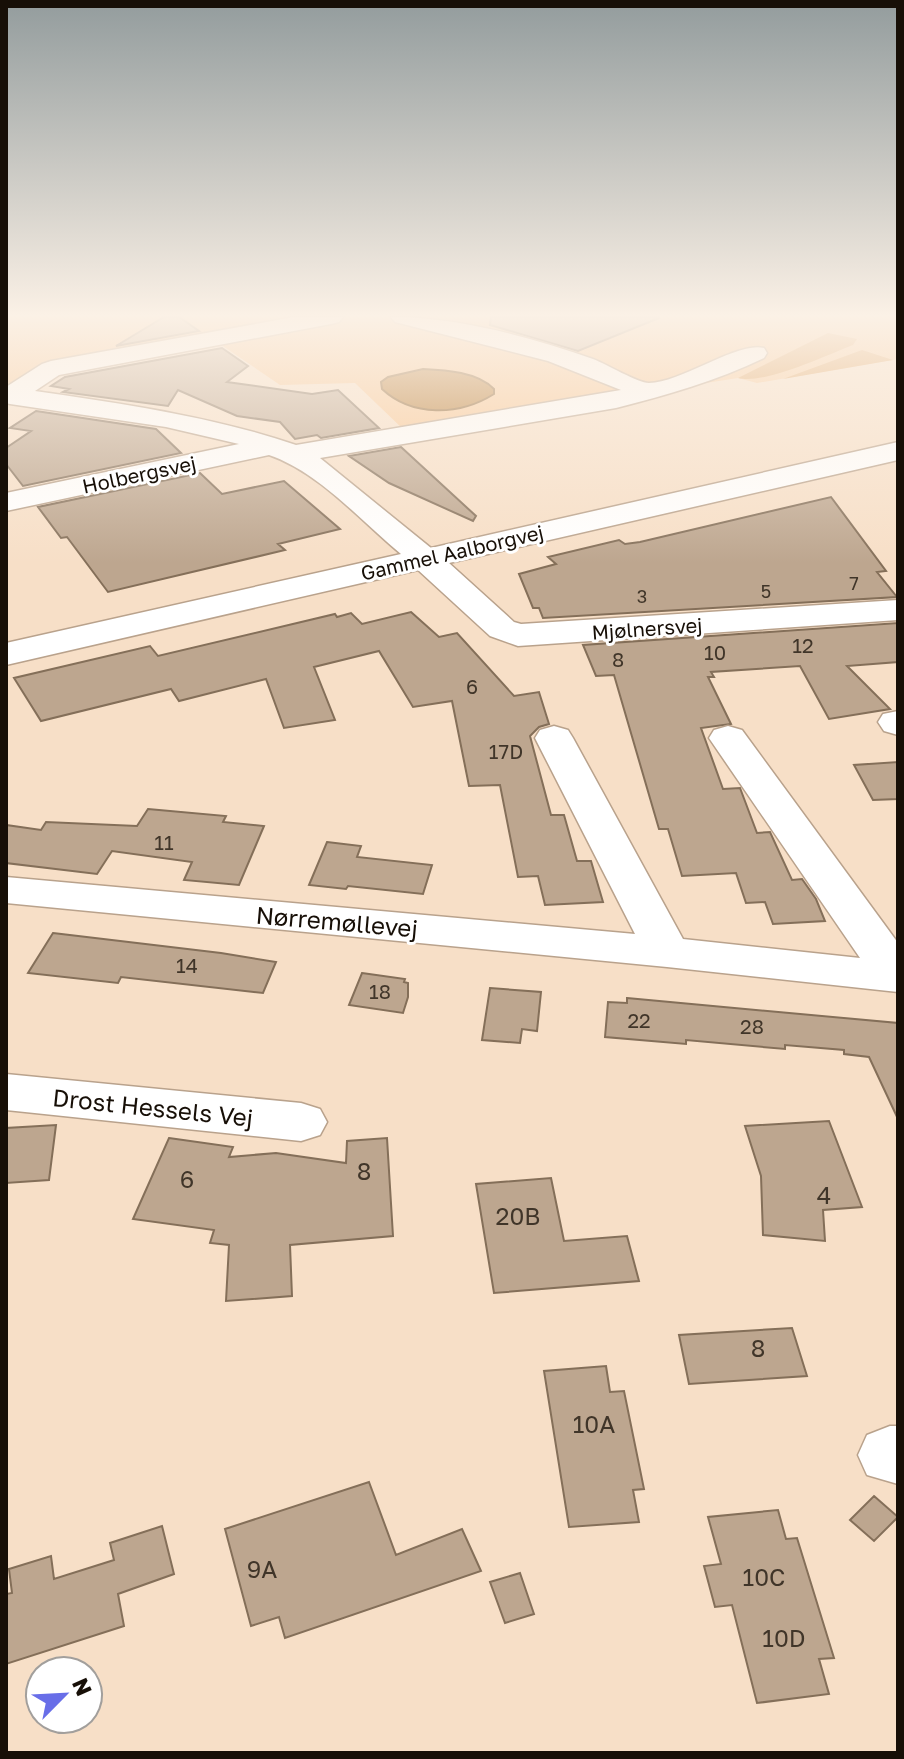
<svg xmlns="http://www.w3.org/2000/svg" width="904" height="1759" viewBox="0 0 904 1759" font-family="'Golos Text',sans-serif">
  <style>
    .green { fill: #f8c591 }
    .forest { fill: #dc9b54 }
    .water { fill: #b5772d; stroke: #865822; stroke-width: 2 }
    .building { fill: #bda68f; stroke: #846f59; stroke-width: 2 }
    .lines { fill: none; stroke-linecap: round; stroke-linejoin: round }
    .minor-casing { stroke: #b9a28c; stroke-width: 3 }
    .minor { fill: #fff; fill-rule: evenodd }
    .labels { text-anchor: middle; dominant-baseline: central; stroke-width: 6; stroke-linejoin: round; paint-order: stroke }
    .far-number-label { font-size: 18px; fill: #403529 }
    .far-street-label { font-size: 20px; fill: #170f07; stroke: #fff }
    .number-label { font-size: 20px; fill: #403529 }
    .street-label { font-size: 24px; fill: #170f07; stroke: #fff }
    .near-number-label { font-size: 24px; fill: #403529 }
  </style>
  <rect width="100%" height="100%" fill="#f7dfc7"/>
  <path class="green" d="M 6,317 L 898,317 L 898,359 L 757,383 L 738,378 L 404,430 L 355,383 L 280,385 L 217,342 L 6,385 Z"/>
  <path class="forest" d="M 828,333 L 857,339 L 853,345 C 827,355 764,385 738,378 Z
    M 862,350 L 893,360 L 783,379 Z"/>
  <path class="water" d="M 423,369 C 446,370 478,372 494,389 L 494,394 C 459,416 412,417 382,389 L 381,382 L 388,377 Z"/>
  <path class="building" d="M 164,317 L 179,317 L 199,331 L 116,346 Z
    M 491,317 L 659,317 L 659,318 L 578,351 L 490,325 Z
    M 222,348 L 248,366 L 227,382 L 312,394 L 338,390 L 379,428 L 321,438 L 317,435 L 295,439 L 280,422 L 237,416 L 178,390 L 168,406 L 63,392 L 69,389 L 51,386 L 65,377 Z
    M 36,411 L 156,429 L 181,453 L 23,486 L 6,464 L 6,448 L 31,431 L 10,428 Z
    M 401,447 L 476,516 L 473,521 L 389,483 L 349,456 Z
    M 200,473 L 222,494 L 284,481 L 340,529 L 278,544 L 285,550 L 108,592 L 67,537 L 61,538 L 38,507 Z
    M 831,497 L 886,571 L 877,572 L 897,597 L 543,618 L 539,608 L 533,608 L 519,574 L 556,564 L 548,557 L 619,540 L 625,544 L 640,542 Z
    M 411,612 L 439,637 L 457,633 L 514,696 L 539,692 L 549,724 L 539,727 L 530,736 L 551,815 L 564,815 L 577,861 L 591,861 L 603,902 L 545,905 L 538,876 L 518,877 L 500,785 L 469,786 L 452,701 L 413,707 L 379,651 L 314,667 L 335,720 L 284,728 L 266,679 L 179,701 L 171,689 L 41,721 L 14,678 L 150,646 L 158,656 L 335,614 L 337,617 L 351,613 L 362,624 Z
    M 898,623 L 898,662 L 847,666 L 890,709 L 829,719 L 800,666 L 711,672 L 714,677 L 708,677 L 731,724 L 701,728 L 723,789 L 740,788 L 757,833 L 770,832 L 792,880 L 802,879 L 816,899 L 825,921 L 773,924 L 765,902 L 746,903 L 736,873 L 682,876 L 668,829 L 659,829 L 614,675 L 596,676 L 583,645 Z
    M 898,762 L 898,799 L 873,800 L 854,765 Z
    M 148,809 L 226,816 L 223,822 L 264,826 L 239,885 L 184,880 L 192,862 L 112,851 L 97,874 L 6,863 L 6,825 L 41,830 L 46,822 L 137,826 Z
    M 327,842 L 361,846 L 357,857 L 432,865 L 423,894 L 348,886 L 346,889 L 309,885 Z
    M 53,933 L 221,953 L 276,962 L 263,993 L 121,977 L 118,983 L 28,973 Z
    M 362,973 L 405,979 L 404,982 L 408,983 L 408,997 L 403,1013 L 349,1005 Z
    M 490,988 L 541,992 L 537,1031 L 522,1029 L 520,1043 L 482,1040 Z
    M 627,998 L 898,1023 L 898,1119 L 869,1057 L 844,1054 L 844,1050 L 785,1045 L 785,1049 L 686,1040 L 686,1044 L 605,1037 L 608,1002 L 627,1003 Z
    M 829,1121 L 862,1207 L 823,1210 L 825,1241 L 763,1235 L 761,1176 L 745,1126 Z
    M 56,1125 L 49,1180 L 6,1183 L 6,1128 Z
    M 169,1138 L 233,1147 L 229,1157 L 276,1153 L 346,1163 L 347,1141 L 387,1138 L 393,1236 L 290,1245 L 292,1296 L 226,1301 L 229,1245 L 210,1243 L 214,1230 L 133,1219 Z
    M 551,1178 L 564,1241 L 627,1236 L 639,1281 L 494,1293 L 476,1184 Z
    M 792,1328 L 807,1376 L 689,1384 L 679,1335 Z
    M 606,1366 L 610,1392 L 624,1391 L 644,1489 L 633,1490 L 639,1522 L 569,1527 L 544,1371 Z
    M 369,1482 L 396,1555 L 462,1529 L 481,1571 L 285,1638 L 279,1617 L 251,1626 L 225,1529 Z
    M 874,1496 L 898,1517 L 874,1541 L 850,1520 Z
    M 778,1510 L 786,1539 L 797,1538 L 834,1658 L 819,1659 L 829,1694 L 757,1703 L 732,1605 L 715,1607 L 704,1566 L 721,1564 L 708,1517 Z
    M 162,1526 L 174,1574 L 118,1594 L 124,1626 L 6,1664 L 6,1594 L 12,1593 L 9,1569 L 51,1556 L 54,1579 L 114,1560 L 110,1543 Z
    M 520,1573 L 534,1614 L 505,1623 L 490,1582 Z"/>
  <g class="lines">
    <defs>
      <path id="minor" d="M 294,317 L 343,317 L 339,322 L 331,324 L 59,375 L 35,391 C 123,404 211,416 296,445 L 621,390 L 548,361 L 395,322 L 391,317 C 458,317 530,337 593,359 C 606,364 638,383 649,383 C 683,382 738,341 764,348 L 767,353 L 764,358 C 716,381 667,395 616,408 L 320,458 L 431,548 L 898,442 L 898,460 L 449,563 L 514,622 L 521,624 L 898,600 L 898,620 L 518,646 L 490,636 L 418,570 L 6,665 L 6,643 L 401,554 C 361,521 319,472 269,455 L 6,511 L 6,493 L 239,444 L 166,427 L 10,404 L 6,403 L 6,387 L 42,364 L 51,361 Z
        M 898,711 L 898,735 L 884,731 L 878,722 L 883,714 Z
        M 554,726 L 568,730 L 573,738 L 683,939 L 860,958 L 709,738 L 714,730 L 728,726 L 742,730 L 898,943 L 898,992 L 667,967 L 6,903 L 6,877 L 635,934 L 535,738 L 540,730 Z
        M 6,1074 L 301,1103 L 320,1109 L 327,1122 L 320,1135 L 301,1141 L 6,1110 Z
        M 890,1426 L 898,1426 L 898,1484 L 867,1475 L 858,1455 L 867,1435 Z"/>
    </defs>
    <use href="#minor" class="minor-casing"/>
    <use href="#minor" class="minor"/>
  </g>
  <linearGradient id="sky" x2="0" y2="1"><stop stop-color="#939c9d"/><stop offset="0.56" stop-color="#fbf1e6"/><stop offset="1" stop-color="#fbf1e6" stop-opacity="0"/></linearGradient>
  <rect width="904" height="563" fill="url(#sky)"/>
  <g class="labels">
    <g class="far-number-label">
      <text x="854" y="583">7</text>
      <text x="766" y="591">5</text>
      <text x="642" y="596">3</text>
    </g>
    <g class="far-street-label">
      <text transform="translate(139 474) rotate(-12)">Holbergsvej</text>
      <text transform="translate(452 552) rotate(-13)">Gammel Aalborgvej</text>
      <text transform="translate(647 628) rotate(-4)">Mjølnersvej</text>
    </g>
    <g class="number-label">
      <text x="803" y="645">12</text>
      <text x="715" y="652">10</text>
      <text x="618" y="659">8</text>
      <text x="472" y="686">6</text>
      <text x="506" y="751">17D</text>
      <text x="164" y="842">11</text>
      <text x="187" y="965">14</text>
      <text x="380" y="991">18</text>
      <text x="639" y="1020">22</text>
      <text x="752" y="1026">28</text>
    </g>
    <g class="street-label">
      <text transform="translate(337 921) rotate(5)">Nørremøllevej</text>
      <text transform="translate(153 1107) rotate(6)">Drost Hessels Vej</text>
    </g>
    <g class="near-number-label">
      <text x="364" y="1170">8</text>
      <text x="187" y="1178">6</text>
      <text x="824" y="1194">4</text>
      <text x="518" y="1215">20B</text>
      <text x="758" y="1347">8</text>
      <text x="594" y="1423">10A</text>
      <text x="262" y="1568">9A</text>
      <text x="764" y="1576">10C</text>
      <text x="784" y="1637">10D</text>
    </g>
  </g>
  <rect width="904" height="1759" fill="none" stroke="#170f07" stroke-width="16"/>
  <g transform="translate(64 1695) rotate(66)"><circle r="38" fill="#ffffff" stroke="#a29f9c" stroke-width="2"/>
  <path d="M0-6L14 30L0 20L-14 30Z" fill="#686ee8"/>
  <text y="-12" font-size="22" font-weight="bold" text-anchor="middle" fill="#170f07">N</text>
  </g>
</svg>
